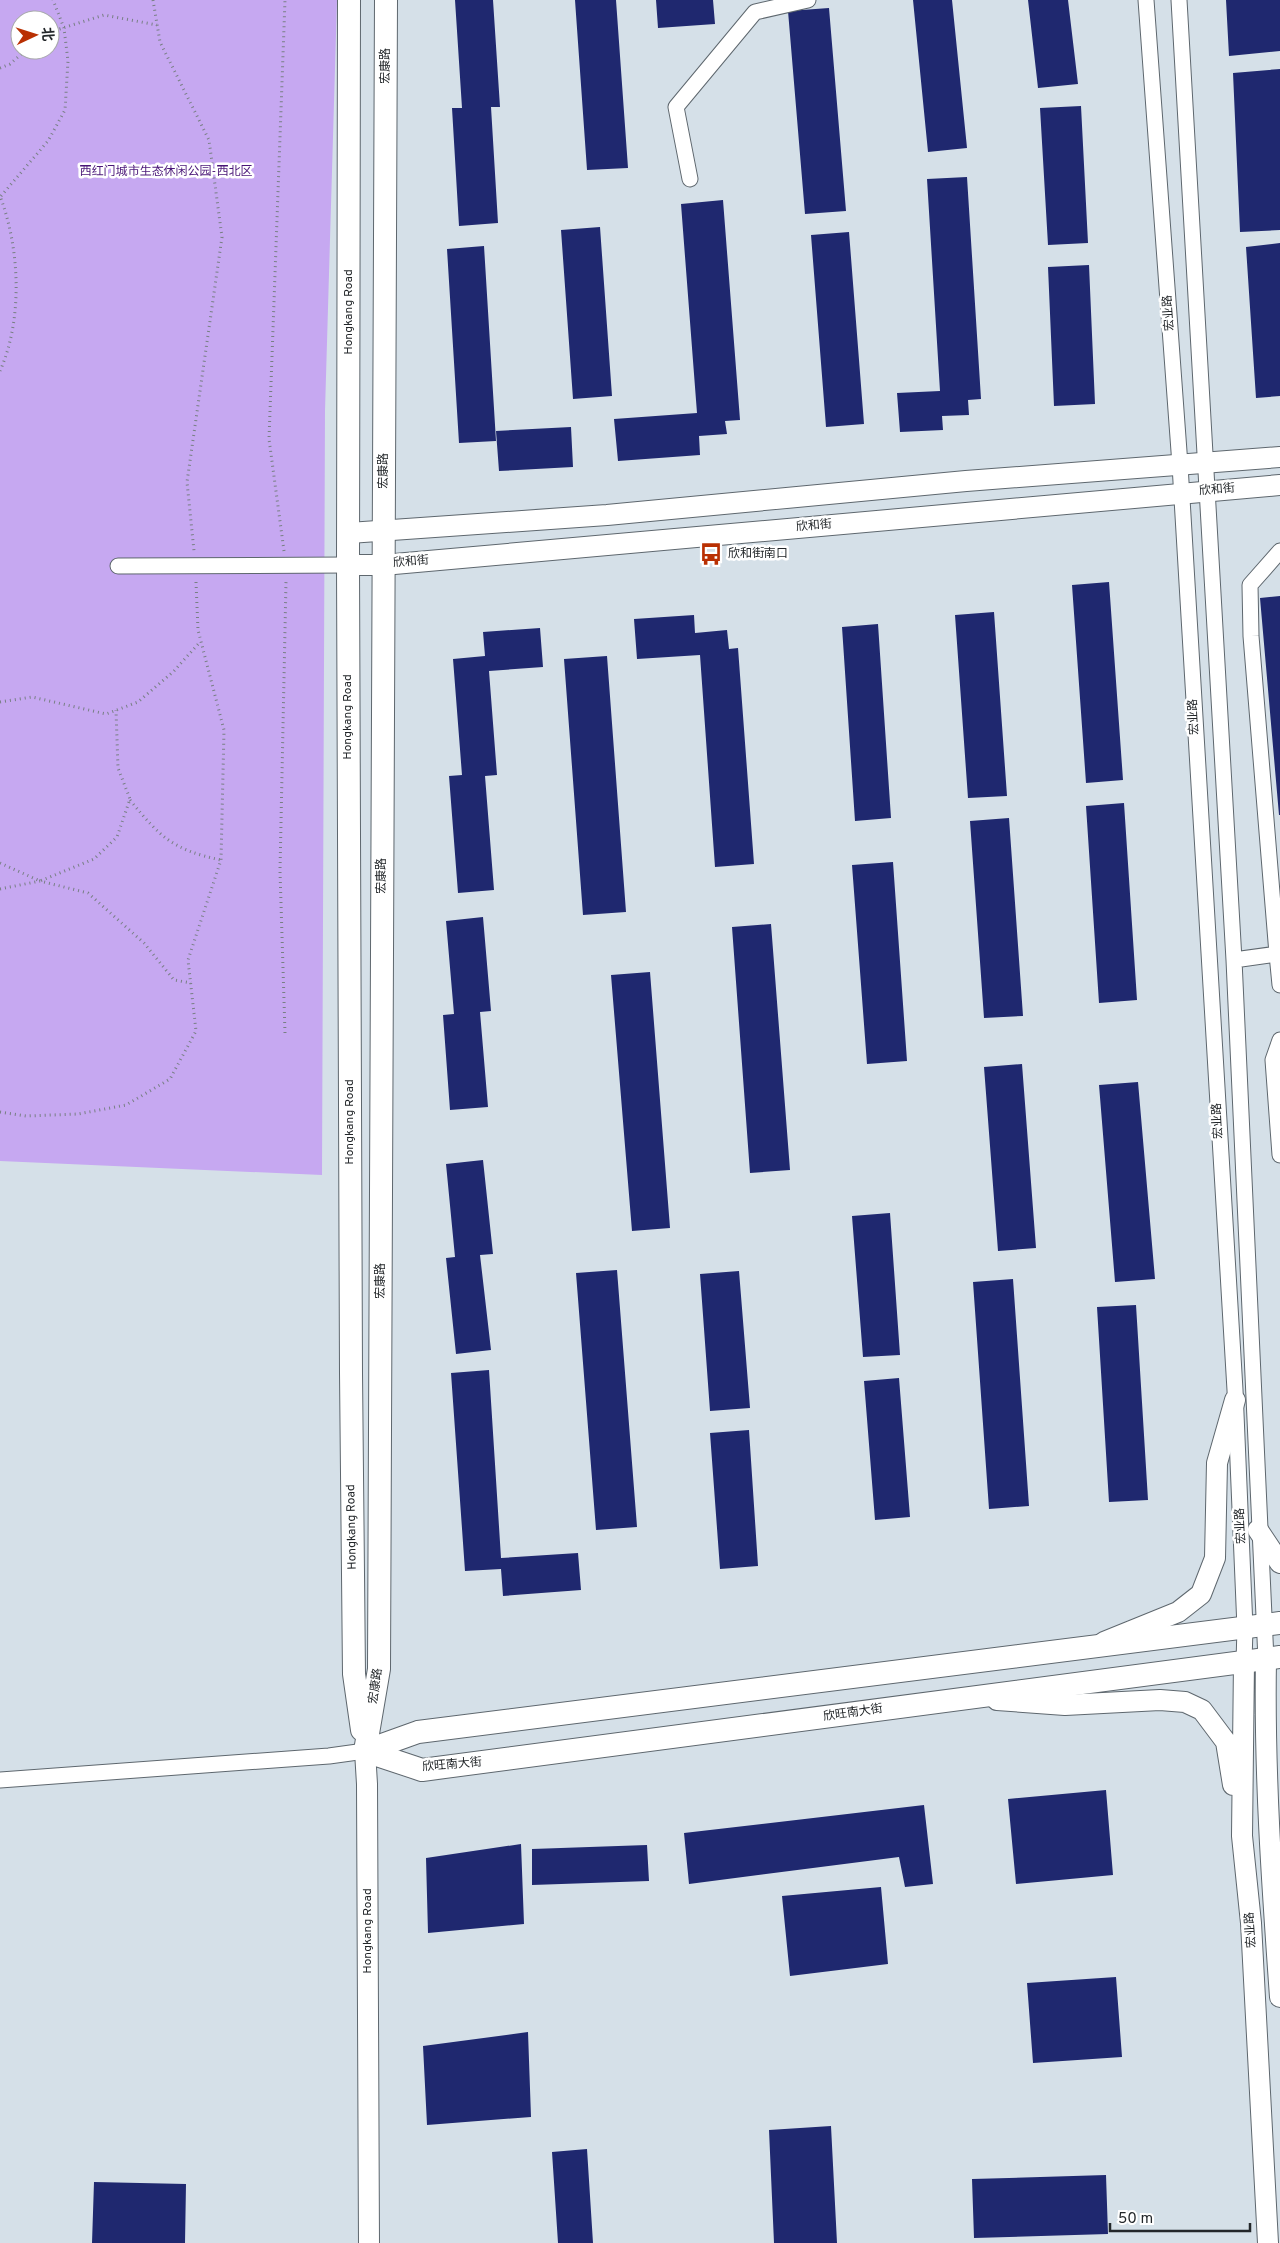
<svg xmlns="http://www.w3.org/2000/svg" width="1280" height="2243" viewBox="0 0 1280 2243" font-family="Overpass,'Noto Sans SC',sans-serif">
  <style>
    .green { fill: #c6a8f1; fill-rule: evenodd }
    .building { fill: #1f286f }
    .lines { fill: none; stroke-linecap: round; stroke-linejoin: round }
    .minor-casing { stroke: #5e676e; stroke-width: 17 }
    .tertiary-casing { stroke: #5e676e; stroke-width: 22 }
    .secondary-casing { stroke: #5e676e; stroke-width: 24 }
    .path { stroke: #787f84; stroke-width: 3; stroke-dasharray: 1 4; stroke-linecap: butt }
    .minor { stroke: #fff; stroke-width: 15 }
    .tertiary { stroke: #fff; stroke-width: 20 }
    .secondary { stroke: #fff; stroke-width: 22 }
    .labels { text-anchor: middle; dominant-baseline: central; stroke-width: 5; stroke-linejoin: round; paint-order: stroke }
    .street-label { font-size: 12px; fill: #23272a; stroke: #fff }
    .park-label { font-size: 12px; fill: #491677; stroke: #fff }
    .poi-label { font-size: 12px; fill: #23272a; stroke: #fff; text-anchor: start }
  </style>
  <rect width="100%" height="100%" fill="#d5e0e8"/>
  <path class="green" d="M 0,0 L 337,0 L 325,411 L 322,1175 L 0,1161 ZM 20,20 L 50,20 L 50,50 L 20,50 Z"/>
  <path class="building" d="M 455,0 L 493,0 L 500,107 L 491,107 L 498,223 L 459,226 L 452,108 L 462,108 Z
    M 575,0 L 616,0 L 628,168 L 587,170 Z
    M 656,0 L 713,0 L 715,24 L 658,28 Z
    M 913,0 L 952,0 L 967,148 L 928,152 Z
    M 1028,0 L 1068,0 L 1078,84 L 1038,88 Z
    M 1226,0 L 1280,0 L 1280,51 L 1229,56 Z
    M 829,8 L 846,211 L 805,214 L 788,11 Z
    M 1280,69 L 1280,230 L 1240,232 L 1233,73 Z
    M 1081,106 L 1088,243 L 1048,245 L 1040,108 Z
    M 967,177 L 981,399 L 968,400 L 969,415 L 942,416 L 943,430 L 900,432 L 897,393 L 940,391 L 927,179 Z
    M 723,200 L 740,420 L 725,421 L 727,434 L 699,436 L 700,455 L 618,461 L 614,419 L 697,413 L 681,204 Z
    M 600,227 L 612,396 L 573,399 L 561,230 Z
    M 849,232 L 864,424 L 826,427 L 811,235 Z
    M 1280,243 L 1280,396 L 1256,398 L 1246,247 Z
    M 484,246 L 496,441 L 459,443 L 447,249 Z
    M 1089,265 L 1095,404 L 1054,406 L 1048,267 Z
    M 571,427 L 573,467 L 499,471 L 496,431 Z
    M 1109,582 L 1123,780 L 1086,783 L 1072,585 Z
    M 1280,596 L 1280,815 L 1279,815 L 1260,598 Z
    M 994,612 L 1007,796 L 968,798 L 955,615 Z
    M 694,615 L 695,633 L 727,630 L 729,649 L 738,648 L 754,864 L 715,867 L 700,655 L 637,659 L 634,619 Z
    M 878,624 L 891,818 L 855,821 L 842,627 Z
    M 540,628 L 543,667 L 489,671 L 497,775 L 485,776 L 494,890 L 458,893 L 449,776 L 462,775 L 453,659 L 485,656 L 483,632 Z
    M 607,656 L 626,912 L 583,915 L 564,659 Z
    M 1124,803 L 1137,1000 L 1099,1003 L 1086,806 Z
    M 1009,818 L 1023,1016 L 984,1018 L 970,821 Z
    M 893,862 L 907,1061 L 867,1064 L 852,865 Z
    M 483,917 L 491,1011 L 480,1012 L 488,1107 L 450,1110 L 443,1015 L 454,1014 L 446,921 Z
    M 771,924 L 790,1170 L 750,1173 L 732,927 Z
    M 650,972 L 670,1228 L 632,1231 L 611,975 Z
    M 1022,1064 L 1036,1248 L 998,1251 L 984,1067 Z
    M 1138,1082 L 1155,1279 L 1115,1282 L 1099,1085 Z
    M 483,1160 L 493,1254 L 480,1255 L 491,1350 L 456,1354 L 446,1258 L 455,1257 L 446,1164 Z
    M 890,1213 L 900,1355 L 863,1357 L 852,1216 Z
    M 617,1270 L 637,1527 L 596,1530 L 576,1273 Z
    M 739,1271 L 750,1408 L 710,1411 L 700,1274 Z
    M 1013,1279 L 1029,1506 L 989,1509 L 973,1282 Z
    M 1136,1305 L 1148,1500 L 1109,1502 L 1097,1307 Z
    M 489,1370 L 501,1558 L 578,1553 L 581,1590 L 503,1596 L 501,1569 L 465,1571 L 451,1373 Z
    M 899,1378 L 910,1517 L 875,1520 L 864,1381 Z
    M 749,1430 L 758,1566 L 720,1569 L 710,1433 Z
    M 1106,1790 L 1113,1875 L 1016,1884 L 1008,1799 Z
    M 924,1805 L 933,1884 L 905,1887 L 899,1857 L 689,1884 L 684,1833 Z
    M 521,1844 L 524,1924 L 428,1933 L 426,1858 Z
    M 647,1845 L 649,1881 L 532,1885 L 532,1849 Z
    M 881,1887 L 888,1964 L 790,1976 L 782,1896 Z
    M 1116,1977 L 1122,2057 L 1033,2063 L 1027,1983 Z
    M 528,2032 L 531,2117 L 427,2125 L 423,2046 Z
    M 831,2126 L 837,2243 L 774,2243 L 769,2130 Z
    M 587,2149 L 593,2243 L 558,2243 L 552,2152 Z
    M 1106,2175 L 1108,2234 L 974,2238 L 972,2179 Z
    M 94,2182 L 186,2184 L 185,2243 L 92,2243 Z"/>
  <g class="lines">
    <defs>
      <path id="minor" d="M 1146,0 L 1180,465 L 1235,1390 L 1245,1628 L 1244,1662
        M 1179,0 L 1234,960 L 1266,1660
        M 690,179 L 676,107 L 755,12 L 808,0
        M 118,566 L 348,565
        M 1277,954 L 1251,636 L 1250,585 L 1280,551
        M 1234,960 L 1277,954 L 1280,985
        M 1280,1040 L 1273,1060 L 1280,1155
        M 0,1780 L 329,1756 L 365,1751"/>
      <path id="tertiary" d="M 349,533 L 607,515 L 966,481 L 1280,457
        M 348,565 L 383,565 L 1280,485
        M 1258,1530 L 1280,1563
        M 1104,1642 L 1178,1612 L 1201,1594 L 1215,1558 L 1217,1463 L 1235,1400
        M 1266,1660 C 1264,1772 1272,1885 1280,1997
        M 1244,1662 L 1242,1836 L 1251,1923 L 1268,2243
        M 997,1700 L 1065,1705 L 1160,1700 L 1185,1702 L 1202,1710 L 1226,1742 L 1233,1785
        M 365,1751 L 367,1784 L 369,2243"/>
      <path id="secondary" d="M 349,0 L 348,565 L 351,1373 L 354,1674 L 362,1730
        M 1280,1623 L 418,1732 L 365,1751 L 422,1770 L 1280,1657
        M 365,1751 L 379,1669 L 386,0"/>
    </defs>
    <use href="#minor" class="minor-casing"/>
    <use href="#tertiary" class="tertiary-casing"/>
    <use href="#secondary" class="secondary-casing"/>
    <path class="path" d="M 153,0 L 160,42 L 209,140 L 222,237 L 187,482 L 194,551
      M 50,32 L 104,15 L 157,25
      M 0,68 L 10,64 L 26,50
      M 1,196 L 48,141 L 65,110 L 68,61 L 64,28 L 53,0
      M 0,371 C 23,319 20,249 0,196
      M 284,551 L 269,439 L 285,0
      M 0,702 L 32,697 L 106,714 L 138,702 L 174,671 L 200,642
      M 130,800 C 160,837 173,850 221,860
      M 0,863 L 40,881 L 94,859 L 117,837 L 130,799 L 118,768 L 116,710
      M 0,889 L 40,881 L 88,893 L 144,943 L 174,980 L 191,983
      M 285,1033 L 280,871 L 286,582
      M 0,1112 L 26,1116 L 78,1114 L 126,1105 L 170,1079 L 196,1031 L 188,960 L 221,860 L 224,730 L 198,630 L 196,582"/>
    <use href="#minor" class="minor"/>
    <use href="#tertiary" class="tertiary"/>
    <use href="#secondary" class="secondary"/>
  </g>
  <defs>
    <symbol id="bus-bare" viewBox="-9 -9 18 18"><path d="M-5-6H5V4H4V6H2V4H-2V6H-4V4H-5ZM-3.5-4V0h7V-4ZM-3.5 1.2v1.5H-2V1.2ZM2 1.2v1.5H3.5V1.2Z" fill="#b93003" stroke="#fff" stroke-width="2.5" paint-order="stroke"/></symbol>
  </defs>
  <g fill-rule="evenodd">
    <use href="#bus-bare" x="695" y="538" width="32" height="32"/>
  </g>
  <g class="labels">
    <g class="street-label">
      <text transform="translate(386 66) rotate(-90)">宏康路</text>
      <text transform="translate(349 312) rotate(-90)">Hongkang Road</text>
      <text transform="translate(1169 313) rotate(-94)">宏业路</text>
      <text transform="translate(384 471) rotate(-90)">宏康路</text>
      <text transform="translate(1217 490) rotate(-5)">欣和街</text>
      <text transform="translate(814 526) rotate(-5)">欣和街</text>
      <text transform="translate(411 562) rotate(-5)">欣和街</text>
      <text transform="translate(348 717) rotate(-90)">Hongkang Road</text>
      <text transform="translate(1194 717) rotate(-93)">宏业路</text>
      <text transform="translate(382 876) rotate(-90)">宏康路</text>
      <text transform="translate(1218 1121) rotate(-93)">宏业路</text>
      <text transform="translate(350 1122) rotate(-90)">Hongkang Road</text>
      <text transform="translate(381 1281) rotate(-90)">宏康路</text>
      <text transform="translate(1241 1526) rotate(-93)">宏业路</text>
      <text transform="translate(352 1527) rotate(-91)">Hongkang Road</text>
      <text transform="translate(376 1686) rotate(-82)">宏康路</text>
      <text transform="translate(853 1713) rotate(-8)">欣旺南大街</text>
      <text transform="translate(452 1765) rotate(-5)">欣旺南大街</text>
      <text transform="translate(1251 1930) rotate(-94)">宏业路</text>
      <text transform="translate(368 1931) rotate(-90)">Hongkang Road</text>
    </g>
    <g class="park-label">
      <text x="166" y="172">西红门城市生态休闲公园-西北区</text>
    </g>
    <g class="poi-label">
      <text x="728" y="554">欣和街南口</text>
    </g>
  </g>
  <g transform="translate(35 35) rotate(86)"><circle r="24" fill="#ffffff" stroke="#a7a9aa"/>
  <path d="M0-4L9 19L0 12L-9 19Z" fill="#b93003"/>
  <text y="-8" font-size="14" font-weight="bold" text-anchor="middle" fill="#23272a">北</text>
  </g>
  <path d="M1110 2223v8h140v-8" fill="none" stroke="#23272a" stroke-width="2.5"/>
  <text x="1118" y="2223" font-size="15" fill="#23272a" stroke="#ffffff" stroke-width="4" paint-order="stroke">50 m</text>
</svg>
